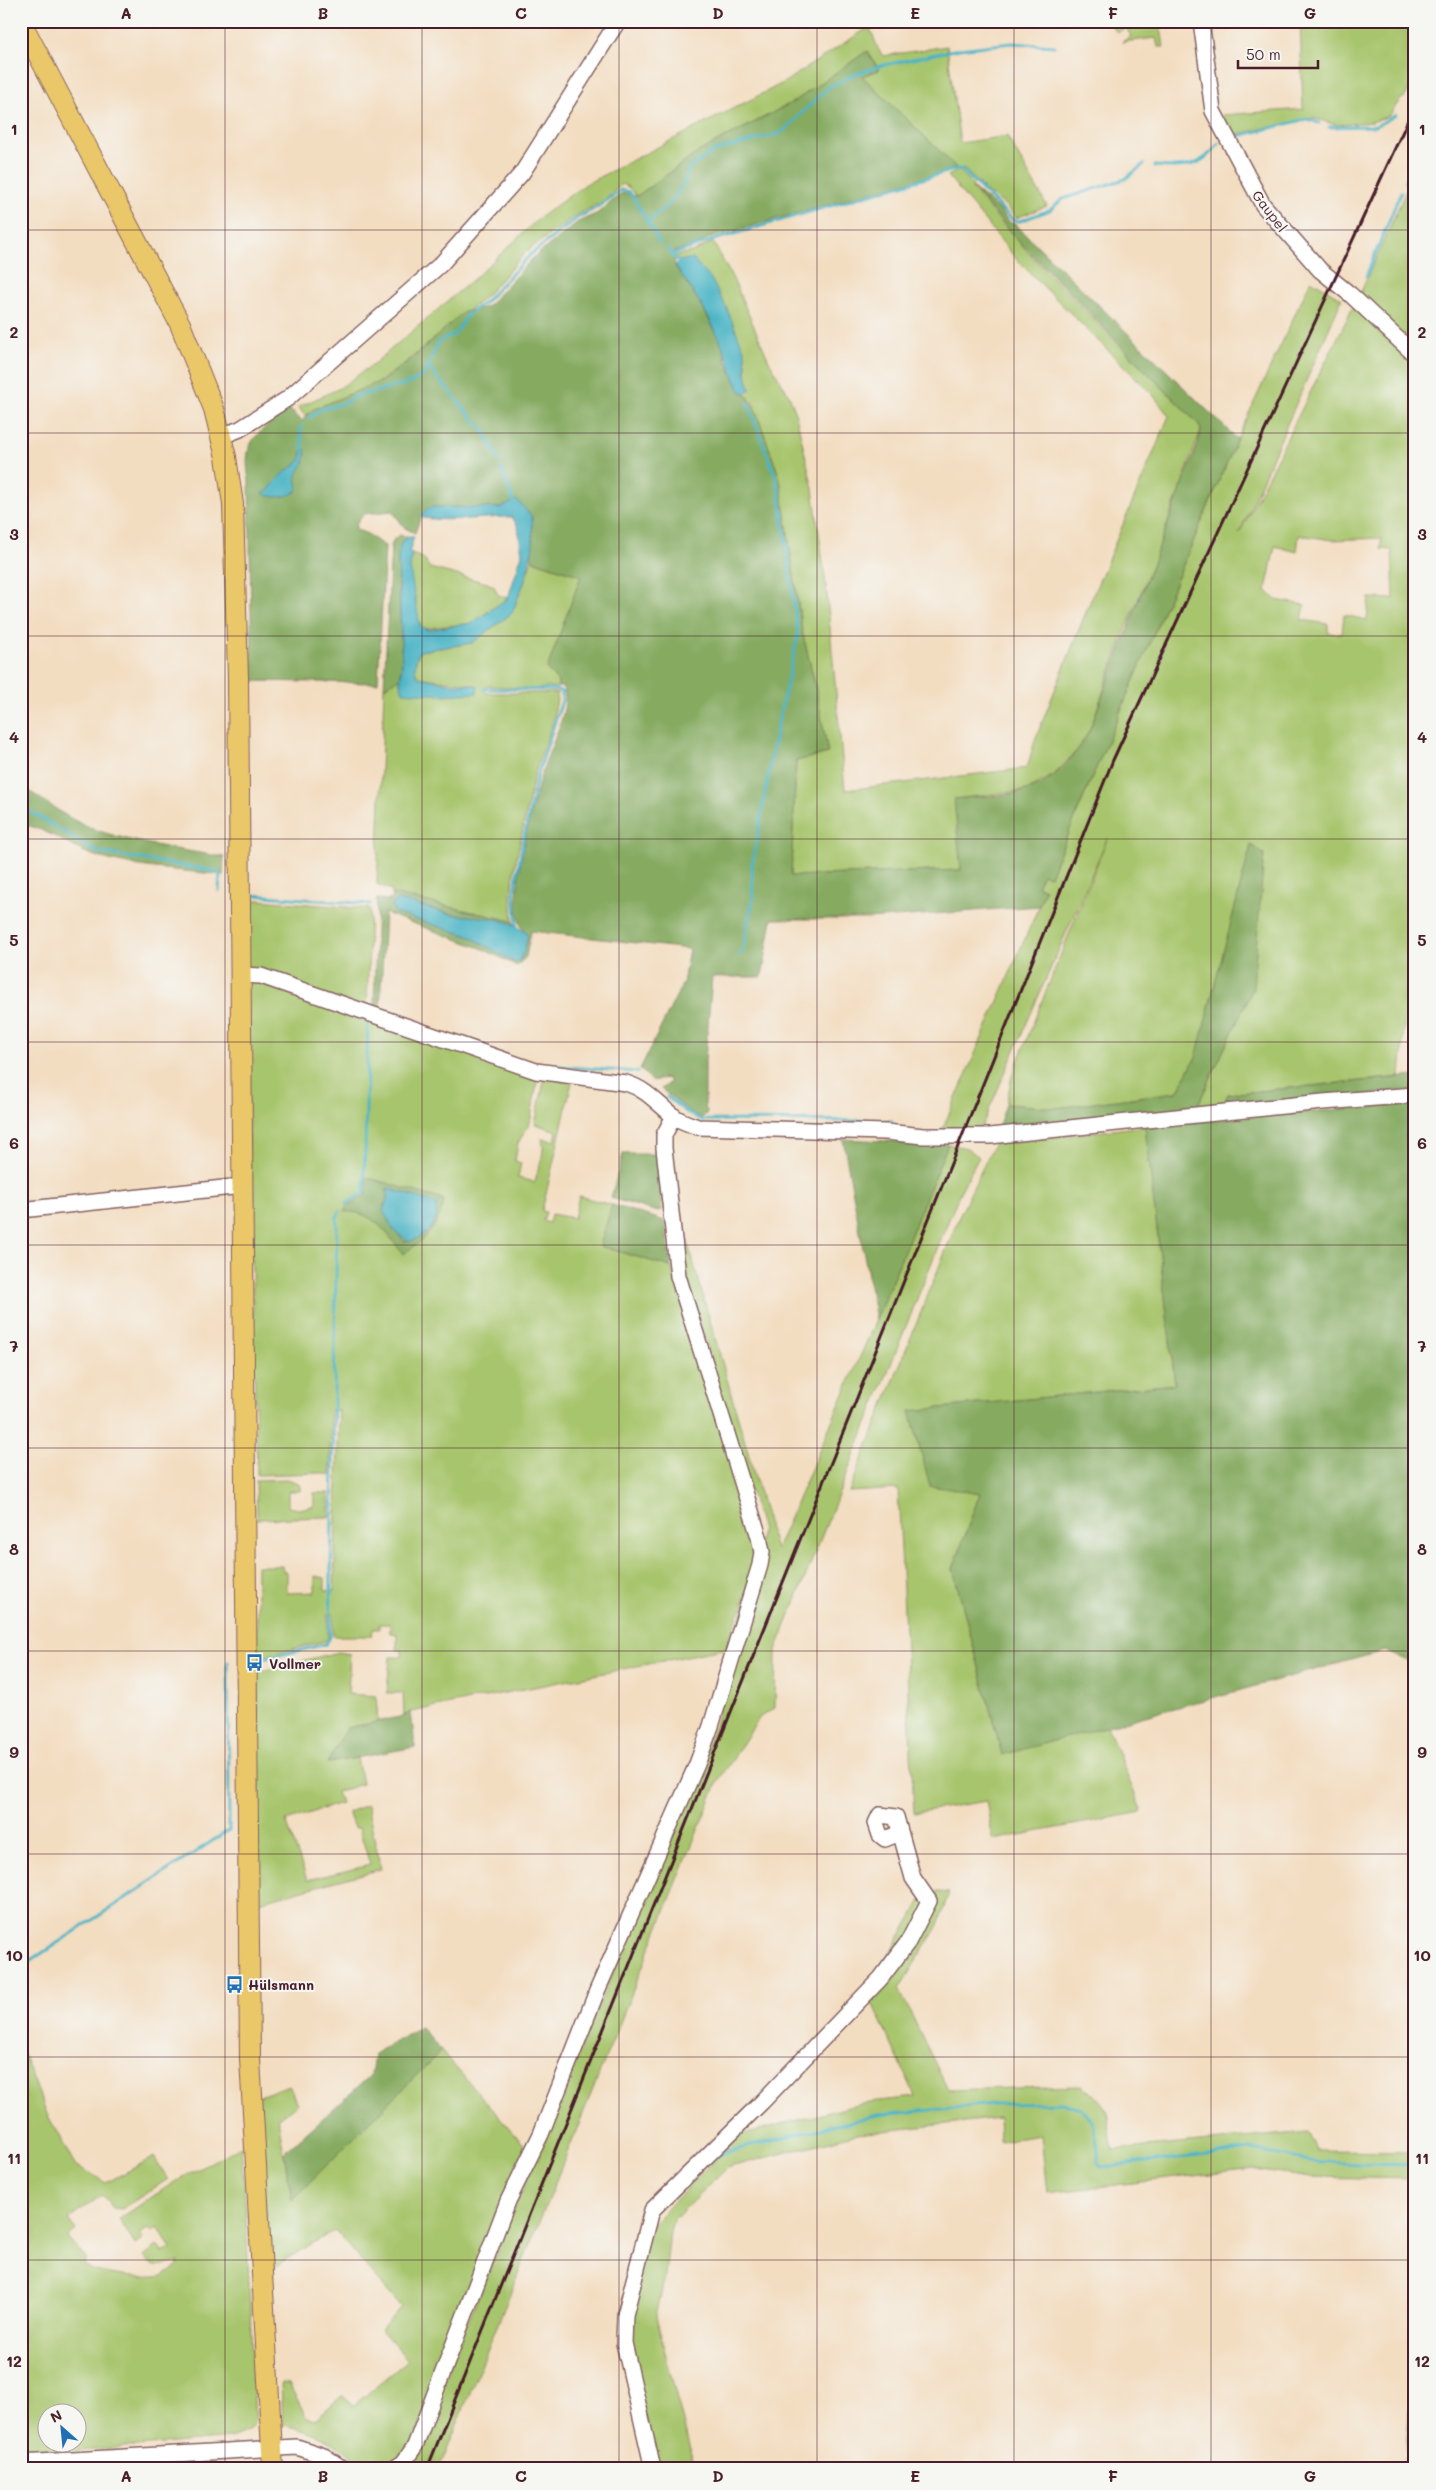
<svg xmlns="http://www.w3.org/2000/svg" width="1436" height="2490" viewBox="0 0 1436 2490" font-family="Mali,sans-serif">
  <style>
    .green { fill: #a7c56c; stroke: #78724c; fill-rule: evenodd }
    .forest { fill: #85aa60; stroke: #686446; fill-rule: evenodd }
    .water { fill: #48b4c5; stroke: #496a78 }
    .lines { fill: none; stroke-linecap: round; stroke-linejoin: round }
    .stream { stroke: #48b4c5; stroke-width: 3 }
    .minor-casing { stroke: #856260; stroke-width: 18 }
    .major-casing { stroke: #856260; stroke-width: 22 }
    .minor { stroke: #fff; stroke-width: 15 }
    .major { stroke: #eac769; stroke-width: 20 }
    .rail { stroke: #4a1f2b; stroke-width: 3 }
    .grid { fill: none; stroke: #4a1f2b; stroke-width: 1; stroke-opacity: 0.55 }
    .labels { text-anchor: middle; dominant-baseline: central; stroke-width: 4; stroke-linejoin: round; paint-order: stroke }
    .street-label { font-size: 14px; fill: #4a1f2b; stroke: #f6f6f2 }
    .poi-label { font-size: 14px; font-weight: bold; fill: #4a1f2b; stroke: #f6f6f2; text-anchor: start }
    .neatline { fill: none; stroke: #4a1f2b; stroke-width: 2 }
    .grid-label { font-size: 16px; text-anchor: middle; font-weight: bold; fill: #4a1f2b }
  </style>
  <rect width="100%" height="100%" fill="#f6f6f2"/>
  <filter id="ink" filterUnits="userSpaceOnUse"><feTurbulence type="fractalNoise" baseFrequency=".02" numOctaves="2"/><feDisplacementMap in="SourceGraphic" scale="10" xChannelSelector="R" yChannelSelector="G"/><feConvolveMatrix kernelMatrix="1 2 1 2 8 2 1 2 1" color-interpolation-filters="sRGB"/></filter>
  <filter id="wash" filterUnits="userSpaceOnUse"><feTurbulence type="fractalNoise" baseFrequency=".0096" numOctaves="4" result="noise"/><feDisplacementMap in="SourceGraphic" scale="20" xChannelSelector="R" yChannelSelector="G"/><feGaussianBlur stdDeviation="1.12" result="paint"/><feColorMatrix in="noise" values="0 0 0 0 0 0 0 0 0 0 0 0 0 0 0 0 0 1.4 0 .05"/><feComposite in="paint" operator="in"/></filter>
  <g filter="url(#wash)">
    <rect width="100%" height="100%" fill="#f3ddc1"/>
    <path class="green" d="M 1106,21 L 1160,21 L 1164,47 L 1158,47 L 1156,38 L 1122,42 L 1131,36 L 1126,28 L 1117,32 Z
      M 1300,21 L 1415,21 L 1415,76 L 1405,97 L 1400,100 L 1389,116 L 1372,122 L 1337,125 L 1313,118 L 1233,135 L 1222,115 L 1303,109 Z
      M 869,27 C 876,39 874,45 883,56 L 947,46 L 960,143 L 1007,136 L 1047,206 L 1016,218 L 1004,204 L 988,193 L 963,168 L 959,170 L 973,184 L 972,188 C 1041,273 1124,347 1199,425 L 1201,430 L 1154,561 L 1124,633 L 1090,729 L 1081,746 L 1054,775 L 1027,790 L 955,799 L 961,870 L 791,876 L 796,761 L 828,753 L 815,684 L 802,631 L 780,479 L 753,403 L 745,393 L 750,389 L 746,374 L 746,362 L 685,260 L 679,261 L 675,256 L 695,251 L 713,242 L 733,279 L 770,363 L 789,395 L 795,411 L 813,489 L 826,585 L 845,790 L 1027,768 L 1035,740 L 1088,607 L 1169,416 L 1153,395 L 1018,261 L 948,176 L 959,170 L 861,76 L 879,70 L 868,51 L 795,101 L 700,151 L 637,196 L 628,187 L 622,184 L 605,200 L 574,217 L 527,251 L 485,297 L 399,368 L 381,381 L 313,410 L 305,416 L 298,407 L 340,388 L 376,362 L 476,277 L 539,218 L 586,184 L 783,83 Z
      M 1415,171 L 1415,348 L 1359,296 Z
      M 1311,280 L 1342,299 L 1239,534 L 1353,307 L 1415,365 L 1415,894 L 1400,1077 L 1228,1094 L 1222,1107 L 1197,1107 L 1253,988 L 1196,1057 L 1177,1092 L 1056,1108 L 1006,1104 L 1012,1076 L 1107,839 L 981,1128 L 943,1128 L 1039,906 L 1045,889 L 1037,886 L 1043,874 L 1050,876 L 1237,439 ZM 1299,535 L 1333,540 L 1381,538 L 1381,549 L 1392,550 L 1394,599 L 1369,598 L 1367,620 L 1344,615 L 1342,634 L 1328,633 L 1328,624 L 1302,620 L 1305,605 L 1276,600 L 1266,590 L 1275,546 L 1297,552 Z
      M 412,554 L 423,558 L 430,568 L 487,583 L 494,586 L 498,595 L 508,598 L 472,623 L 423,629 L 420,626 C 415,604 406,577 412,554 Z
      M 532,560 L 581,576 L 547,669 L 558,682 L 558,687 L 533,689 L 488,686 L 484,689 L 486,693 L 558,693 L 553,722 L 535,772 L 516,861 L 511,893 L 513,921 L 392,894 L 391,890 L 377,884 L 384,687 L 400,678 L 400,683 C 432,692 443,701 475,685 L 418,677 C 413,669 415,659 420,651 L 472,643 L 512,613 Z
      M 246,899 L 370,909 L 367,1009 L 245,968 Z
      M 245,979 L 538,1076 L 530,1123 L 518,1143 L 515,1161 L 521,1163 L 518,1178 L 535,1182 C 538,1166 546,1154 542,1139 L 555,1141 L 557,1131 L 535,1124 L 545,1077 L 572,1082 L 542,1211 L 546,1212 L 543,1221 L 549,1223 L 551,1214 L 574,1218 L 579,1196 L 612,1205 L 600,1246 L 671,1267 L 752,1536 C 758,1574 738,1612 727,1648 L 411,1712 L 404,1716 L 403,1693 L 387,1693 L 390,1657 L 402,1657 L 402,1650 L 397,1650 L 397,1634 L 390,1633 L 390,1624 L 379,1624 L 379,1629 L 373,1629 L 372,1636 L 333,1636 L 333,1614 L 328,1614 L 328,1637 L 325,1641 L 257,1658 L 257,1566 L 282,1566 L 283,1572 L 287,1572 L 287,1593 L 315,1592 L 315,1576 L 325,1578 L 325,1590 L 334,1591 L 339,1411 L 331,1409 L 330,1475 L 320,1473 L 257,1475 Z
      M 1145,1126 L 1175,1384 L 911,1411 L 980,1493 L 953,1569 L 1002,1754 L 1107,1726 L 1142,1812 L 993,1840 L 986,1801 L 914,1813 L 898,1489 L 849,1492 L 959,1217 L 994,1144 Z
      M 948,1144 L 967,1148 L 979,1157 L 960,1192 L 776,1650 L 775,1708 L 760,1717 L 717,1783 L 439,2469 L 409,2469 L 421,2445 L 431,2410 L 715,1726 L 762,1530 L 683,1267 L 679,1243 L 687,1240 L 776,1550 L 876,1320 Z
      M 288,1479 L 300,1484 L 300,1491 L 288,1491 L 288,1507 L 299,1509 L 314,1506 L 314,1493 L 329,1493 L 329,1517 L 257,1519 L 256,1480 Z
      M 338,1652 L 350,1654 L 348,1694 L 376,1696 L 378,1722 L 347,1728 L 328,1763 L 357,1758 L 362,1784 L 337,1792 L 341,1803 L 286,1821 L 307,1880 L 370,1865 L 359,1828 L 354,1828 L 348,1812 L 367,1805 L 381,1869 L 255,1903 L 258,1818 L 258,1672 Z
      M 938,1892 L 949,1893 L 938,1925 L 899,1989 L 948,2090 L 1080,2086 C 1114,2104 1106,2117 1113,2150 L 1308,2132 L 1317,2151 L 1415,2152 L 1415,2179 L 1311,2177 L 1253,2169 L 1047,2193 L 1041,2135 L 1000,2141 L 999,2118 L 857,2134 L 726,2168 L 671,2223 L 665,2276 L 656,2317 L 695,2469 L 655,2469 L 625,2321 L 645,2235 L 659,2217 L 739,2135 L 869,2102 L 916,2097 L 865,1988 C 887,1958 907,1928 924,1894 Z
      M 21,2048 L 47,2114 L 74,2164 L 106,2183 L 154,2157 L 168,2179 L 122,2209 L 113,2208 L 102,2195 L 68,2220 L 76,2230 L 68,2238 L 86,2258 L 83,2265 C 94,2275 151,2281 165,2275 C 171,2272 176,2267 179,2262 C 165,2265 155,2270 144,2257 L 157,2246 L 163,2253 L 171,2248 L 157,2228 L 152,2232 L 149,2228 L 140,2234 L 143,2239 L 135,2245 L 119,2219 L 176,2181 L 241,2146 L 246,2215 L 255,2422 L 248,2431 L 231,2438 L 21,2456 ZM 48,2412 L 78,2412 L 78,2442 L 48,2442 Z
      M 441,2051 L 527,2148 L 412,2444 C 396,2465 387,2469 361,2469 C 345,2442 311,2433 283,2424 L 281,2383 L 289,2384 L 306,2416 L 314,2420 L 343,2395 L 354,2405 L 408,2360 L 381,2330 L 401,2307 L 335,2230 L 270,2269 L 257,2097 L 289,2085 L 297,2104 L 278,2119 L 292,2200 Z
      M 1415,2352 L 1415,2469 L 1404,2469 Z"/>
    <path class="forest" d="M 867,51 L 879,70 L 862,76 L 956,167 L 948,171 L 709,238 L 696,245 L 673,252 L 675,266 L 699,301 L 724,348 L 726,360 L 740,391 L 745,393 L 756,411 L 780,479 L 802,631 L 815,684 L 828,753 L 796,761 L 791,876 L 961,870 L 954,799 C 978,796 1005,797 1027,790 C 1056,781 1077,754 1090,729 L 1198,444 L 1201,430 L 1199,425 L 1020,242 L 972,187 L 1000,210 L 1009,222 L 1016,225 L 1237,439 L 1050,876 L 1043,874 L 1037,886 L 1045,889 L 1039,906 L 868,919 L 772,919 L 762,977 L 712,977 L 705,1060 L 705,1108 L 708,1112 L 702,1118 L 691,1113 L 661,1089 L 670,1082 L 667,1078 L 652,1081 L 640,1069 L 683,983 L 689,949 L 531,931 L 526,957 L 517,966 L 481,948 L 385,913 L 380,1009 L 374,1006 L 377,899 L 392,900 L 392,894 L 513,921 L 515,925 L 491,919 L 452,914 L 397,900 L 396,913 L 469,936 L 514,962 L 521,959 L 528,935 C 522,929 519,923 518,915 C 512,883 534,796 545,764 C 551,746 572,705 563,687 L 558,687 L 558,682 L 547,669 L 581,576 L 532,560 L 532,518 L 528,512 L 513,501 L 506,507 L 500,508 L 433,507 C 421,511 419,522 415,533 L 405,528 L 392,511 L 364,514 L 356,524 L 356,530 C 374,535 371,538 385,546 L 378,683 L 252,681 L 249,480 C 241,437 259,434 289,409 L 302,421 L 312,410 L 381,381 L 413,358 L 463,312 L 487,307 L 533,258 L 578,222 L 598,213 L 622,193 L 637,196 L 700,151 L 795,101 Z
      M 400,535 L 408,537 L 404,539 L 398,557 L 402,665 L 400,678 L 384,687 L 391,546 L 394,539 Z
      M 29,791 C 51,805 73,823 99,831 C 139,844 182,850 224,857 L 223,875 C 183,870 138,869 98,857 C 71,849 50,829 21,824 L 21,802 Z
      M 1251,845 L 1264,854 L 1253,988 L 1197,1107 L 998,1128 L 1006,1104 L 1056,1108 L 1177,1092 L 1196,1057 Z
      M 1415,1076 L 1415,1090 L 1222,1107 L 1228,1094 Z
      M 1415,1103 L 1415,1664 L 1384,1651 L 1002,1755 L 953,1569 L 980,1493 L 930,1486 L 910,1411 L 1175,1384 L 1145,1126 Z
      M 843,1139 L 948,1144 L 876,1320 Z
      M 623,1154 L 657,1154 L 662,1210 L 654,1211 L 611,1198 Z
      M 366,1177 L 444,1200 C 437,1230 428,1237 403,1254 C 387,1233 372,1210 344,1212 L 347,1206 L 366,1195 ZM 387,1188 L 435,1203 L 437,1214 L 405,1242 C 394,1230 386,1222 383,1206 L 387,1201 Z
      M 612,1205 L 665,1221 L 671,1267 L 600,1246 Z
      M 411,1712 L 415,1747 L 327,1763 L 347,1728 L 404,1716 Z
      M 421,2027 L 441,2051 L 292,2200 L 284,2153 L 371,2075 L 374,2054 Z"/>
    <path class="water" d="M 690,259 L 693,259 L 711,279 L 727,309 L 745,352 L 746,374 L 750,390 L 745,393 L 740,391 C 733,377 729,362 723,347 C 711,318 693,291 675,266 L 679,261 Z
      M 303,449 L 305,449 C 308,461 301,465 297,475 C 295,481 299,485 297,491 C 287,498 272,499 263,493 L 268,491 L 280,476 L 300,461 Z
      M 517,500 L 532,517 L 533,546 L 526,578 L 512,613 L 472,643 L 420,651 C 415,659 413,669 418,677 L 454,684 L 475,685 L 478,686 L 477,693 L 442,695 L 403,692 L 400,683 L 402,665 L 398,557 L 401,542 L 408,537 L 414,537 L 409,553 L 412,554 L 410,568 L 420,626 L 427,630 L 472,623 L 508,598 L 522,554 L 518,527 L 512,517 C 486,517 442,523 420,517 L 427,509 L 433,507 L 500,508 Z
      M 397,900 C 415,903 432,910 450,914 C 474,918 510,915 528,935 L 524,952 L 518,962 L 514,962 L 469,936 L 395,913 L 392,906 Z
      M 387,1188 L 435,1203 C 442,1223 426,1236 409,1242 L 394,1231 L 383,1211 L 388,1196 Z"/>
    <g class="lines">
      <path class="stream" d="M 1329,127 L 1376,126 L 1396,115
        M 1235,137 L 1307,119 L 1319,123
        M 1155,166 C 1185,168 1200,169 1219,143
        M 1405,182 L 1415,161
        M 647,223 L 672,201 L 684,183 L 690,167 L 715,151 L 781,133 L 829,87 L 853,75 L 880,66 L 959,49 L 1011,43 L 1055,46
        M 667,248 L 680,264
        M 671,255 L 710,241 L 957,169 L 961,169 L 1014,221 L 1020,221 L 1050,210 L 1063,199 L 1125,179 L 1144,164
        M 1366,276 L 1401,192
        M 428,367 L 484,431 L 499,461
        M 309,418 L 319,410 L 342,404 L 357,396 L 410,383 L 424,375 L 439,341 L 455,334 L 468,314 L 485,302 L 530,255 L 577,218 L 596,208 L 621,190 C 623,191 626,191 629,192 C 633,195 655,235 660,243
        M 302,426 L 300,430 L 303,449
        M 501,468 L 513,501
        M 484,689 L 557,690 L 562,692 L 562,701 L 538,773 L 523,841 L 514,893 L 517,929
        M 21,806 L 97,852 L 216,871 L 220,874 L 219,891
        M 253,895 L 370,904
        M 739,954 L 743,949 L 753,898 L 752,866 L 777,727 L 798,635 L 780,497 L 776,478 L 748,403
        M 556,1066 L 638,1072
        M 667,1097 L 689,1114 L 702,1120 L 892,1121
        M 346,1204 L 364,1193 L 368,1019
        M 259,1660 L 326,1644 L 330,1637 L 337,1217 L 340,1211
        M 21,1967 L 229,1830 L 228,1662
        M 716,2157 L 726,2152 L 878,2115 L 994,2104 L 1062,2103 L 1081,2109 L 1093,2123 L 1098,2149 L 1098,2164 L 1101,2167 L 1252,2150 L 1310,2161 L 1360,2164 L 1415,2165"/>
    </g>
  </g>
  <g filter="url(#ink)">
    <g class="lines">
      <defs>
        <path id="minor" d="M 1201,21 L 1213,111 L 1263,205 L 1320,270 L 1351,295 L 1415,355
          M 222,436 L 240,429 L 287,399 L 441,264 L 522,173 L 618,21
          M 240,975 L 261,976 L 536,1071 L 626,1083 C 646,1089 656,1102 672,1115 C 679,1121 689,1124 698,1127 L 886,1132 L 923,1136 L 990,1136 L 1323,1102 L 1415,1095
          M 21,1210 L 242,1186
          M 21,2463 L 297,2447 L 324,2456 L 343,2469
          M 393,2469 L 403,2463 L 415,2446 L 508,2201 L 541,2134 L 597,1991 L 697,1764 L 711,1726 L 760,1565 L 762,1552 L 759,1537 L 678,1276 L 664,1148 L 664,1135 L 674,1116
          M 653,2469 L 624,2343 L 625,2315 L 652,2210 L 762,2102 L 881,1978 L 908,1942 L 929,1901 L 913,1878 L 896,1817 L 880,1815 L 876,1823 L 880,1835 L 885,1839 L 900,1833"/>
        <path id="major" d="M 21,22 L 180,324 L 214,409 L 226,457 L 233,504 L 238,678 L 250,2059 L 273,2469"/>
      </defs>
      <use href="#minor" class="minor-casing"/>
      <use href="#major" class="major-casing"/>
      <use href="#minor" class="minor"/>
      <use href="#major" class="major"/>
      <path class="rail" d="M 427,2469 L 1113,760 L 1415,105"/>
    </g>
  </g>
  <path class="grid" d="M 225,21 L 225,2469M 422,21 L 422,2469M 619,21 L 619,2469M 817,21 L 817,2469M 1014,21 L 1014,2469M 1211,21 L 1211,2469M 21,230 L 1415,230M 21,433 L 1415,433M 21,636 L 1415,636M 21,839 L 1415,839M 21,1042 L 1415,1042M 21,1245 L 1415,1245M 21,1448 L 1415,1448M 21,1651 L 1415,1651M 21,1854 L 1415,1854M 21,2057 L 1415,2057M 21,2260 L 1415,2260"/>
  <defs>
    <symbol id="bus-bare" viewBox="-9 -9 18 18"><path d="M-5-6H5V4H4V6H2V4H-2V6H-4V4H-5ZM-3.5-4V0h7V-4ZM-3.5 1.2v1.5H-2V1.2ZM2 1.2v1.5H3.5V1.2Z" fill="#1f6fb2" stroke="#f6f6f2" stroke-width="2.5" paint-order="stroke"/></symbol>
  </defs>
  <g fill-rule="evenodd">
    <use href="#bus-bare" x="242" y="1650" width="25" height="25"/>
    <use href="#bus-bare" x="222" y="1972" width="25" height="25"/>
  </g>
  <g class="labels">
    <g class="street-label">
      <text transform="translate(1270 211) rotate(53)">Gaupel</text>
    </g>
    <g class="poi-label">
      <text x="269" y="1663">Vollmer</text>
      <text x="248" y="1984">Hülsmann</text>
    </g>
  </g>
  <rect width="1436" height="2490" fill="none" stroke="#f6f6f2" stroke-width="55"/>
  <g transform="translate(62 2428) rotate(333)"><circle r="24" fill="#f6f6f2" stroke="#b1a0a2"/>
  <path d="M0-4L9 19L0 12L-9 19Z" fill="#1f6fb2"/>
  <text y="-8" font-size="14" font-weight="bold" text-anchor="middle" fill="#4a1f2b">N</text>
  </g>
  <path d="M1238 60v8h80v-8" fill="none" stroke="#4a1f2b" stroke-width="2.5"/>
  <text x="1246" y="60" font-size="15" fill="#4a1f2b" stroke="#f6f6f2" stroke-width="4" paint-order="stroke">50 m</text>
  <rect x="28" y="28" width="1380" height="2434" class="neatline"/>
  <g class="grid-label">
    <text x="126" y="19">A</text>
    <text x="323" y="19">B</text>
    <text x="521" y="19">C</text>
    <text x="718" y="19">D</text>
    <text x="915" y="19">E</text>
    <text x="1113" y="19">F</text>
    <text x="1310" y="19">G</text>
    <text x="14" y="135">1</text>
    <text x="1422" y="135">1</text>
    <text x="14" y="338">2</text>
    <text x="1422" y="338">2</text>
    <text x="14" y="540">3</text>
    <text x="1422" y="540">3</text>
    <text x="14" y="743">4</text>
    <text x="1422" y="743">4</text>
    <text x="14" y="946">5</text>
    <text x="1422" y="946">5</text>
    <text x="14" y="1149">6</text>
    <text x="1422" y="1149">6</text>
    <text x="14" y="1352">7</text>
    <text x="1422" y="1352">7</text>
    <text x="14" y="1555">8</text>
    <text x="1422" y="1555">8</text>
    <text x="14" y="1758">9</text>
    <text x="1422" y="1758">9</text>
    <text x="14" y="1961">10</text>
    <text x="1422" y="1961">10</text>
    <text x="14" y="2164">11</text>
    <text x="1422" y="2164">11</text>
    <text x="14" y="2367">12</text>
    <text x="1422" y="2367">12</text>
    <text x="126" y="2482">A</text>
    <text x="323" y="2482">B</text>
    <text x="521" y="2482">C</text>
    <text x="718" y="2482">D</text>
    <text x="915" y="2482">E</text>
    <text x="1113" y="2482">F</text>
    <text x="1310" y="2482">G</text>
  </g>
</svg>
